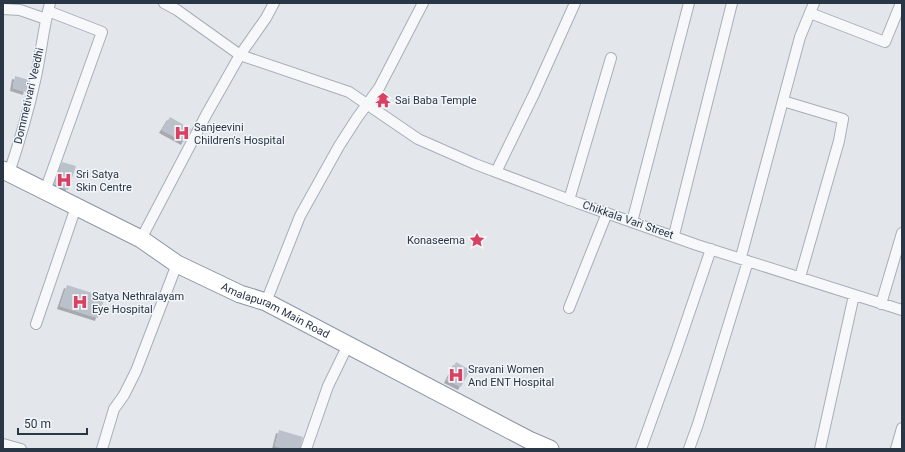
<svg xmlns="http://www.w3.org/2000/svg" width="905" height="452" viewBox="0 0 905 452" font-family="Roboto,sans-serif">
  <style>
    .building { fill: #bac1cb; filter: url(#shadow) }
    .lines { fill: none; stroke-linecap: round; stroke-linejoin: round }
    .minor-casing { stroke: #a7aeb7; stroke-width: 12 }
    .trunk-casing { stroke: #8996a4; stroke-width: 19 }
    .minor { stroke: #f7f8fa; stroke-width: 10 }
    .trunk { stroke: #fff; stroke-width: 17 }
    .labels { text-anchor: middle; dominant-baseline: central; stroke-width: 3; stroke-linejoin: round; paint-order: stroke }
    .street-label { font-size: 11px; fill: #293646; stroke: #f3f6f9 }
    .poi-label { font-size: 11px; fill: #293646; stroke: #f3f6f9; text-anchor: start }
  </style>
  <defs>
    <filter id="shadow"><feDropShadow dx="-3" dy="3" stdDeviation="0" flood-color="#0004"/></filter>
  </defs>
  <rect width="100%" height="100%" fill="#e3e7ec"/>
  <path class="building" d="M 15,76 L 29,80 L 26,92 L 13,88 Z
    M 170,117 L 191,129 L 184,142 L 162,130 Z
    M 62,162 L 76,166 L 68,190 L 54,184 Z
    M 67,285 L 105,297 L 98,318 L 60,306 Z
    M 456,362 L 470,370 L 461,387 L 447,380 Z
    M 279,430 L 303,437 L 300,449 L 286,449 L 275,446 Z"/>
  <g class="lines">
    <defs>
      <path id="minor" d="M 164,3 L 177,10 L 240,55 L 349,92 L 418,139 L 475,164 L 578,203 L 697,245 L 902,310
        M 3,9 L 20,10 L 46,19
        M 810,13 L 885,42 L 901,3
        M 783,101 L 843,119 L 839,141 L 800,277
        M 496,172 L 534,94 L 575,3
        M 9,173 C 19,143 28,113 35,81 C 41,55 43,29 50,3
        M 45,191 L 102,32 L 48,11
        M 569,200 L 611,58
        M 632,222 L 689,3
        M 674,235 L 732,3
        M 141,239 L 206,115 L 240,55 L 266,18 L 274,3
        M 741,257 L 800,37 L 814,3
        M 266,302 L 300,216 L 339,146 L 357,118 L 379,88 L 423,3
        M 881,304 L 902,233
        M 569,308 L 607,213
        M 36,324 L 76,207
        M 3,444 L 21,449
        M 102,449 L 114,409 L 124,395 L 136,371 L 177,264
        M 306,449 L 328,386 L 348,345
        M 641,449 L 677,349 L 711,249
        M 689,449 L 698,424 L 748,261
        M 820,449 L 854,295
        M 896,449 L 902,428"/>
      <g id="trunk">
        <path id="s1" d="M 3,170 L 141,239 L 177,264 L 240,294 L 266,302 L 529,440 L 550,449"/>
      </g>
    </defs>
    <use href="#minor" class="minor-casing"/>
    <use href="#trunk" class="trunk-casing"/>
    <use href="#minor" class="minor"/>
    <use href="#trunk" class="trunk"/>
  </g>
  <defs>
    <symbol id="temple-bare" viewBox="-9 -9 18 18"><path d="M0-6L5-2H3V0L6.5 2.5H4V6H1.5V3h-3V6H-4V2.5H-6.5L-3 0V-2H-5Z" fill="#d84162" stroke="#f3f6f9" stroke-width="2.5" paint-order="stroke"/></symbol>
    <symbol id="hospital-bare" viewBox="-9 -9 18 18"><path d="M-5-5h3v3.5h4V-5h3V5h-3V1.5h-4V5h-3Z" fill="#d84162" stroke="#f3f6f9" stroke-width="2.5" paint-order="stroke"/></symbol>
    <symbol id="sight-bare" viewBox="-9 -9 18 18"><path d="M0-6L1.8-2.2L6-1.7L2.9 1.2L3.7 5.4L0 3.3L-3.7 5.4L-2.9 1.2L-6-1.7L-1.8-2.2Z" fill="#d84162" stroke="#f3f6f9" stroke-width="2.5" paint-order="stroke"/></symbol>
  </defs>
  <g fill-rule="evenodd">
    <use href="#temple-bare" x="372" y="89" width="22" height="22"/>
    <use href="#hospital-bare" x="171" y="122" width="22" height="22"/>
    <use href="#hospital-bare" x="53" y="169" width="22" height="22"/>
    <use href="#sight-bare" x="466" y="229" width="22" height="22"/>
    <use href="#hospital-bare" x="69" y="291" width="22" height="22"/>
    <use href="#hospital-bare" x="445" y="364" width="22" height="22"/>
  </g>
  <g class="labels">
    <g class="street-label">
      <text transform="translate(29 96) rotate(-77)">Dommetivari Veedhi</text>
      <text transform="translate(628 220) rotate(19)">Chikkala Vari Street</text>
      <text stroke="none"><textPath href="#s1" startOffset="307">Amalapuram Main Road</textPath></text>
    </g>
    <g class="poi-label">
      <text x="395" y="100">Sai Baba Temple</text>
      <text x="194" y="127">Sanjeevini<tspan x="194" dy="13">Children's Hospital</tspan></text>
      <text x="76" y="174">Sri Satya<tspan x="76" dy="13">Skin Centre</tspan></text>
      <text x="465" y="240" text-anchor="end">Konaseema</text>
      <text x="92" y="296">Satya Nethralayam<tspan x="92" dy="13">Eye Hospital</tspan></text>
      <text x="468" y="369">Sravani Women<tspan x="468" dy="13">And ENT Hospital</tspan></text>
    </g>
  </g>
  <rect width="905" height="452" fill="none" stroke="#293646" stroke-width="8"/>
  <path d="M18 428v6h69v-6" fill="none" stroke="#293646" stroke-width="2"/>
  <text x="24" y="428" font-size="12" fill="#293646" stroke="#f3f6f9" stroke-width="3" paint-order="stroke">50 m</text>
</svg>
